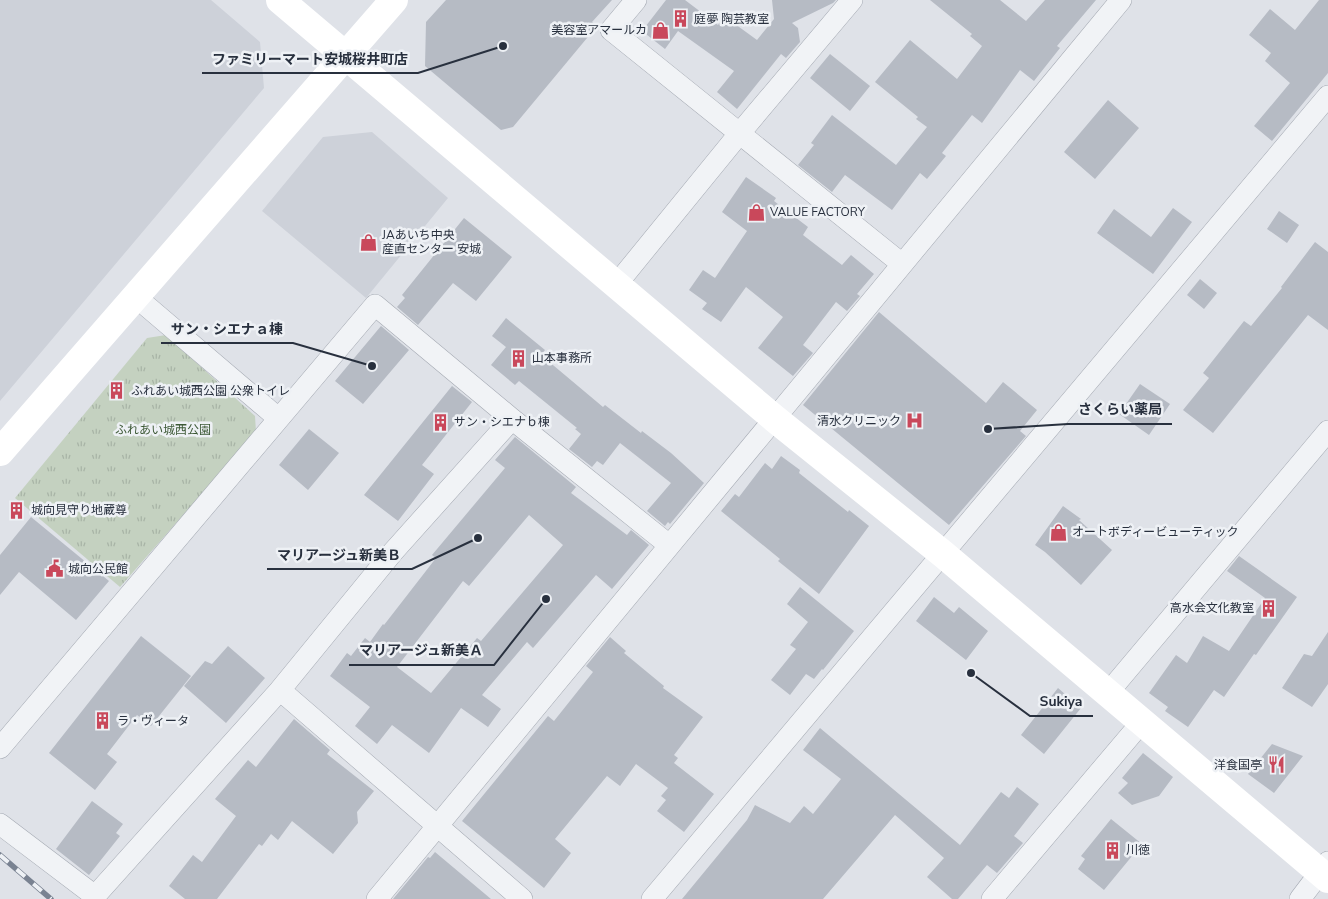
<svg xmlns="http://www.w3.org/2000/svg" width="1328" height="899" viewBox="0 0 1328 899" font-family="'Nunito Sans','Noto Sans JP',sans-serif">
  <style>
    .built { fill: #cdd1d9 }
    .park { fill: url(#park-tufts) }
    .building { fill: #b6bbc4; fill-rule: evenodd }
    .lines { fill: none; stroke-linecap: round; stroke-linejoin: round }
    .street-casing { stroke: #a4a9b2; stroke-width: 22 }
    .street { stroke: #f1f3f6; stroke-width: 21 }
    .secondary { stroke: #fff; stroke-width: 28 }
    .rail-casing { stroke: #798291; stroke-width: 5.5 }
    .rail { stroke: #eef1f5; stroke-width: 4; stroke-dasharray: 11; stroke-linecap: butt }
    .labels { text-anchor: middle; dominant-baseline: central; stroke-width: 5; stroke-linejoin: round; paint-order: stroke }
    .poi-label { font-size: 12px; fill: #28303e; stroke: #eef1f5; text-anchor: start }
    .park-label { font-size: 12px; fill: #3d5936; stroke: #eef1f5 }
    .leader { fill: none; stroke: #28303e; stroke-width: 2 }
    .callout-dot { fill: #28303e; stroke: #eef1f5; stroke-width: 2 }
    .callout-label { font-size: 14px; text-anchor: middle; font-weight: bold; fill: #28303e; stroke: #eef1f5; stroke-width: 5; stroke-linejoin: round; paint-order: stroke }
  </style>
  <defs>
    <pattern id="park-tufts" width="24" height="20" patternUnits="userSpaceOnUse" patternTransform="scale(1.25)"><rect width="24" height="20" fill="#c4d1c0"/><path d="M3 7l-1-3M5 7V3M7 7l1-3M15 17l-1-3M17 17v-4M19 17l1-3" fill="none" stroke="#a8b4a6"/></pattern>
  </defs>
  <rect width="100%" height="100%" fill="#dfe2e8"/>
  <path class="built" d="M 0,0 L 211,0 L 260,42 L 264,88 L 0,401 Z
    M 372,132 L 448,198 L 366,298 L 262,211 L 323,137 Z"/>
  <path class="park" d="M 166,335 L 255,416 L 256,432 L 120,587 L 15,498 L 147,338 Z"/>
  <path class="building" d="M 446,0 L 612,0 L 592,22 L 597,26 L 513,127 L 501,130 L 425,66 L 426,22 Z
    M 666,0 L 685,0 L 718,25 L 724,16 L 757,40 L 774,19 L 772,0 L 836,0 L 833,3 L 792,23 L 798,28 L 800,42 L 786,58 L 781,54 L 737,109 L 717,92 L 734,71 L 678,31 L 665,49 L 642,31 Z
    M 930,0 L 1000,0 L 1026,21 L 1045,0 L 1096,0 L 1057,46 L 1060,48 L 1034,81 L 1020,70 L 982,123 L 972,115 L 942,153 L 946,156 L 927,179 L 920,173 L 892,210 L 845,175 L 832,192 L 798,165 L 814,145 L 811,143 L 832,115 L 896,165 L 927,127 L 916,119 L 918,117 L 875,82 L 910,40 L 957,79 L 982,46 L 970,36 L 972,34 Z
    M 1319,0 L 1328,0 L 1328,73 L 1272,141 L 1254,126 L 1290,83 L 1265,61 L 1271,53 L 1249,35 L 1270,9 L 1295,30 Z
    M 830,54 L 870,86 L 850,111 L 810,78 Z
    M 1108,100 L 1139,128 L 1095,179 L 1064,152 Z
    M 746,177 L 776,198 L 774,201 L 808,227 L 803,235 L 842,265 L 851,255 L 874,274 L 857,294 L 860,296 L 847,311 L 836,302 L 803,345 L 813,353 L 793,376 L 758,348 L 783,317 L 746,287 L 721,322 L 702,309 L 707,303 L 689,290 L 703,270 L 715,278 L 747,231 L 722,212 Z
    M 1173,208 L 1192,222 L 1153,274 L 1097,233 L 1114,209 L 1151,237 Z
    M 1279,211 L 1299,225 L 1287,243 L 1267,229 Z
    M 464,218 L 512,257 L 476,301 L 453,283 L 418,325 L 397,307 L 405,298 L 402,295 Z
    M 1315,242 L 1328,252 L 1328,330 L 1308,315 L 1213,433 L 1183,410 L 1209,378 L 1203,373 L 1244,321 L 1251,326 L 1282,288 L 1281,287 Z
    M 1200,279 L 1217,293 L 1204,309 L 1187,295 Z
    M 879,312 L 986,403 L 1003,382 L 1037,410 L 1020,431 L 1026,436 L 949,525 L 803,405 Z
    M 506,318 L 545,350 L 541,355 L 603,407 L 605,405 L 641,433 L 642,431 L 671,453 L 704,483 L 670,524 L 668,522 L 665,526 L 647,511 L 671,483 L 620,443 L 603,465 L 597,461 L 592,467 L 569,449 L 581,434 L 575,429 L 577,428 L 519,381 L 515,385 L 491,365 L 506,347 L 492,336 Z
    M 381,326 L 409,350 L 363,404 L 335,381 Z
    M 1140,384 L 1170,404 L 1149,435 L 1119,414 Z
    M 452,386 L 472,402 L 422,465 L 434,474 L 398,521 L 364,495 Z
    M 309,429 L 339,453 L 308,490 L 279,465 Z
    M 515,437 L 576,487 L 571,493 L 627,535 L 631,530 L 649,545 L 612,589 L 596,575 L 533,648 L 527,642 L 482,695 L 501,709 L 488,727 L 461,708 L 429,753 L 392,725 L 377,744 L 355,726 L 370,707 L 330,676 L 347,653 L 351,656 L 365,638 L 370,642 L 383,624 L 384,625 L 436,558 L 432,555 L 505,468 L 495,460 ZM 529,515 L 563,545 L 481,641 L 477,638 L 431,693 L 397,667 L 463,581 L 469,586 Z
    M 781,456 L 800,470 L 799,473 L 848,512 L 849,510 L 869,526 L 819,594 L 778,561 L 780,559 L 721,511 L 735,494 L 739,497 L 765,463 L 772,469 Z
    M 1063,506 L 1081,519 L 1079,520 L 1112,550 L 1081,585 L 1045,552 L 1035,545 Z
    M 31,517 L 109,581 L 76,620 L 19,572 L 0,595 L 0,555 Z
    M 1239,556 L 1297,597 L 1256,655 L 1254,654 L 1224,697 L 1214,690 L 1188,727 L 1165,711 L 1168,707 L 1149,693 L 1176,655 L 1187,663 L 1203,636 L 1229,651 L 1265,598 L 1227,571 Z
    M 800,587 L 854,631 L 823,670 L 822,669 L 814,679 L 806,674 L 790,695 L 771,680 L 796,649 L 790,645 L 808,622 L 787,604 Z
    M 934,597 L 954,613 L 959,607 L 988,631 L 966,660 L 916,621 Z
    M 1328,632 L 1328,684 L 1312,707 L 1282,688 L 1304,654 L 1312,656 Z
    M 141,636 L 191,676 L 151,726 L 137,715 L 107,754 L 117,762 L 95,790 L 49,753 Z
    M 610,637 L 626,651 L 624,653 L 664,686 L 663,688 L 703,717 L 674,755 L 678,758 L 674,763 L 714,794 L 684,832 L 657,811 L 666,800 L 661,796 L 668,788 L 636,764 L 620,786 L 607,776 L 555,839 L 571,853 L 544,888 L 462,821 L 548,716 L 554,721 L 593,672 L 586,666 Z
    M 228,646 L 265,678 L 226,723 L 184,686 L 205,661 L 212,664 Z
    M 1058,688 L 1081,708 L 1044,754 L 1021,735 Z
    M 294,719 L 330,750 L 327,754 L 374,791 L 357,812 L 358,823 L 333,854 L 292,821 L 278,840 L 271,834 L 262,846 L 259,844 L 217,899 L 185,899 L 169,886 L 193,855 L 202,862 L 236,816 L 215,799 L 248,760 L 256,767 Z
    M 820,728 L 960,845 L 1001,792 L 1009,798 L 1017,787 L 1039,804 L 1014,836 L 1023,843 L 997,873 L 987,865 L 958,899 L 952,899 L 927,877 L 944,858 L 895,815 L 823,899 L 682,899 L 747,820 L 755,805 L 790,823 L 804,806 L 813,814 L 841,779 L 803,750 Z
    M 1272,744 L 1303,756 L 1274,793 L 1248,774 Z
    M 1143,753 L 1173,777 L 1159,796 L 1132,805 L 1118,793 L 1128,783 L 1122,778 Z
    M 92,801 L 123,824 L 116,833 L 120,836 L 89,875 L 56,849 Z
    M 1111,819 L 1142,844 L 1104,890 L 1078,869 L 1085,859 L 1081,856 Z
    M 435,852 L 491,899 L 393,899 L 428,857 L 430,858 Z"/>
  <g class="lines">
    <defs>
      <path id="street" d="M 636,0 L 611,30 L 902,264
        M 616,285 L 739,134 L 852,0
        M 136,297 L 278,418
        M 280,690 L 522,899
        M 1107,694 L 1328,431
        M 0,748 L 375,305 L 512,419 L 669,545
        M 0,824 L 95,896 L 280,690 L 392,553 L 512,419
        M 377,899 L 1121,0
        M 652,899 L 1328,96
        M 992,899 L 1141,723
        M 1300,899 L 1328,862"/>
    </defs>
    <use href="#street" class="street-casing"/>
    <use href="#street" class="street"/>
    <path class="secondary" d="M 280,0 L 775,419 L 943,554 L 1328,879
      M 0,452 L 394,0"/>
    <defs>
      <path id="rail" d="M 0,855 L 51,899"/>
    </defs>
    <use href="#rail" class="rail-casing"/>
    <use href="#rail" class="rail"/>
  </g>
  <defs>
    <symbol id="building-bare" viewBox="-9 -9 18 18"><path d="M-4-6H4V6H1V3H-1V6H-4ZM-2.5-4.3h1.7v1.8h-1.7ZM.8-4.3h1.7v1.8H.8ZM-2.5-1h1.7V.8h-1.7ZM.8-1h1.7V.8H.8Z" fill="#c9485b" stroke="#eef1f5" stroke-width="2.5" paint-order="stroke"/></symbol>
    <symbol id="shop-bare" viewBox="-9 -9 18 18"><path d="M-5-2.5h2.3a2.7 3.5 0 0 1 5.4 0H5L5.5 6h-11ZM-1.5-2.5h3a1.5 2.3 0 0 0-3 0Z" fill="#c9485b" stroke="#eef1f5" stroke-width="2.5" paint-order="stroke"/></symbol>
    <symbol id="hospital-bare" viewBox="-9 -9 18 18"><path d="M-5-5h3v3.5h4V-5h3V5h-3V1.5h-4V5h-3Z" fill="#c9485b" stroke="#eef1f5" stroke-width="2.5" paint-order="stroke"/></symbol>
    <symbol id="civic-bare" viewBox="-9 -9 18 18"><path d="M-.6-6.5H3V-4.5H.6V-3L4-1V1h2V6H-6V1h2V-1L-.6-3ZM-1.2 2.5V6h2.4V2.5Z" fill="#c9485b" stroke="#eef1f5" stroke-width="2.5" paint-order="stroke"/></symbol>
    <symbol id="restaurant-bare" viewBox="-9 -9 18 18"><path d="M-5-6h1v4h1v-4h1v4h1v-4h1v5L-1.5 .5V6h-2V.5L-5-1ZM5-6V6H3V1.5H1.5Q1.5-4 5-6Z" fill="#c9485b" stroke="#eef1f5" stroke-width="2.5" paint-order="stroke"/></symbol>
  </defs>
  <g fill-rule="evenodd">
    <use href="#building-bare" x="668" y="6" width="25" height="25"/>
    <use href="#shop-bare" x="648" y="18" width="25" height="25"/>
    <use href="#shop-bare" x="744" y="200" width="25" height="25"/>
    <use href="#shop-bare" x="356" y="230" width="25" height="25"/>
    <use href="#building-bare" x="506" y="346" width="25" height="25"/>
    <use href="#building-bare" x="104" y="378" width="25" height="25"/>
    <use href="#hospital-bare" x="902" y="408" width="25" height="25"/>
    <use href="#building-bare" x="428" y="410" width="25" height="25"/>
    <use href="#building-bare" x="4" y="498" width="25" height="25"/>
    <use href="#shop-bare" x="1046" y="520" width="25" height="25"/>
    <use href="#civic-bare" x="42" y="556" width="25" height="25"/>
    <use href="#building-bare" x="1256" y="596" width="25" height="25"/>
    <use href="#building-bare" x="90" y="708" width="25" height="25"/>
    <use href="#restaurant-bare" x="1264" y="752" width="25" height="25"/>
    <use href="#building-bare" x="1100" y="838" width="25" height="25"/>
  </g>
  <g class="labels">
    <g class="poi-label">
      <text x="694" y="19">庭夢 陶芸教室</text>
      <text x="647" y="30" text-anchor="end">美容室アマールカ</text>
      <text x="770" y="212">VALUE FACTORY</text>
      <text x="382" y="235">JAあいち中央<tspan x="382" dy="14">産直センター 安城</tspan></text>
      <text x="532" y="358">山本事務所</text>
      <text x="131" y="391">ふれあい城西公園 公衆トイレ</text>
      <text x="901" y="421" text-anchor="end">清水クリニック</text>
      <text x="454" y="422">サン・シエナｂ棟</text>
      <text x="31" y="510">城向見守り地蔵尊</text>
      <text x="1072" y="532">オートボディービューティック</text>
      <text x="68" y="569">城向公民館</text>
      <text x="1254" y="608" text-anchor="end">高水会文化教室</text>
      <text x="117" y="721">ラ・ヴィータ</text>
      <text x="1262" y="765" text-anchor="end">洋食国亭</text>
      <text x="1126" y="850">川徳</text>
    </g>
    <g class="park-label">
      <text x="163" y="430">ふれあい城西公園</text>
    </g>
  </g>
  <path class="leader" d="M503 46L418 73H202M372 366L293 343H161M988 429L1068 424H1172M478 538L412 569H267M546 599L494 665H349M971 673L1030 716H1093"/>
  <g class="callout-dot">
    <circle cx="503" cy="46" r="5"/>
    <circle cx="372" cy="366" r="5"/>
    <circle cx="988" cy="429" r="5"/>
    <circle cx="478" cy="538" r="5"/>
    <circle cx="546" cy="599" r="5"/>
    <circle cx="971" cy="673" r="5"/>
  </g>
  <g class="callout-label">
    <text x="310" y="64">ファミリーマート安城桜井町店</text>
    <text x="227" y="334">サン・シエナａ棟</text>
    <text x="1120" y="414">さくらい薬局</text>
    <text x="339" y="560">マリアージュ新美Ｂ</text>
    <text x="421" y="655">マリアージュ新美Ａ</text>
    <text x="1061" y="706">Sukiya</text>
  </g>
</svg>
